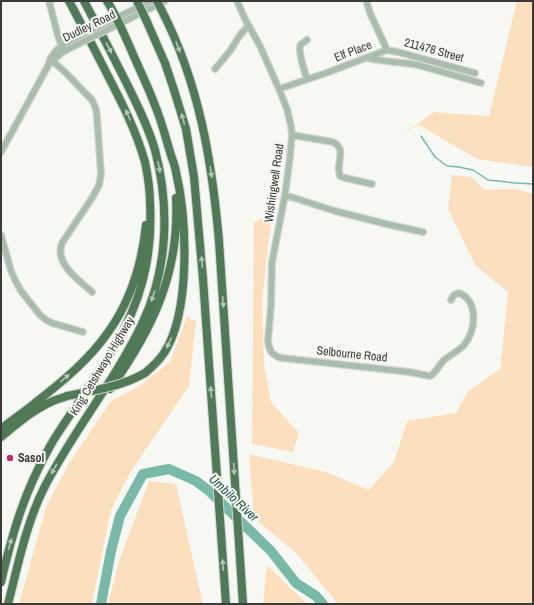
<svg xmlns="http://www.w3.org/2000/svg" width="534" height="605" viewBox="0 0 534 605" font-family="'Archivo Narrow',sans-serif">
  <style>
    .green { fill: #fce0be }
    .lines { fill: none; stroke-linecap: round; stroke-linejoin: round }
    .stream { stroke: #79b9a8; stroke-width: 1.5 }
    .river { stroke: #79b9a8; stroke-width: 10 }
    .minor-casing { stroke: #d1d2ce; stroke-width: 8 }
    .highway-casing { stroke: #d1d2ce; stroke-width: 10 }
    .minor { stroke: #a9bdac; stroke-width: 5.5 }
    .highway { stroke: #4f7957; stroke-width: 8 }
    .minor-bridge-casing { stroke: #d1d2ce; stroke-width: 8; stroke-linecap: butt }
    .highway-bridge-casing { stroke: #d1d2ce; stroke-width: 10; stroke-linecap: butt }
    .minor-bridge { stroke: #a9bdac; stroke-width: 5.5 }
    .highway-bridge { stroke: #4f7957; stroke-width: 8 }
    .oneway { fill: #b3c5b5 }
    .poi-dot { fill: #b63073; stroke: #f6f8f3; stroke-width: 1.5 }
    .labels { text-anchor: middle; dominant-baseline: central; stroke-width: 4; stroke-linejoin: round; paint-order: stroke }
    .street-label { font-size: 12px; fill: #3b3c39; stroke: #f6f8f3 }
    .poi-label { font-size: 12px; font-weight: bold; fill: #3b3c39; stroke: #f6f8f3; text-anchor: start }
    .water-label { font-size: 13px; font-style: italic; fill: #1e5447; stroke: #f6f8f3 }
  </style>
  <rect width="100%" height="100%" fill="#f6f8f3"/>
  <path class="green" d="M 517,1 L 533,1 L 533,167 L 477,159 L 419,125 L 403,134 L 434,112 L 489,116 Z
    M 452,175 L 472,177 L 484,190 L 515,189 L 533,194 L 533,604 L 338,604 L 296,553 L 254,518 L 249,454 L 326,472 L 369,490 L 394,462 L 407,421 L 456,413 L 468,391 L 500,369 L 504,334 L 508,292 L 475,265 L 448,209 Z
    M 272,214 L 262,300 L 264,363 L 271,402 L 299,433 L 293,452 L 252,444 L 254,222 Z
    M 187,316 L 196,321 L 189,386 L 131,471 L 111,510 L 92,604 L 19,604 L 46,507 L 68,465 L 111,401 L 136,388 L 170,362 Z
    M 149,481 L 176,484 L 203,604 L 108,604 L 119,561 Z
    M 267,565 L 307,604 L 263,604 Z"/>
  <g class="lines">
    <path class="stream" d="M 421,136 L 435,157 L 447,166 L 459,167 L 473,170 L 488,180 L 516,183 L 533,184"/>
    <path class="river" d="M 101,604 L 111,551 L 120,516 L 143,474 L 169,469 L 196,481 L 208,490 L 271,551 L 296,583 L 316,596 L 323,604"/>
    <defs>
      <path id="minor" d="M 49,1 L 58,36 L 60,42 L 65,50
        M 237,1 L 245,19 L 260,46 L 279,89 L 287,109 L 291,126 L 292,135 L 290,157 L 285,195 L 272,262 L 271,306 L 268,340 L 269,347 L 272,353 L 278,357 L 282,358 L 409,372 L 430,376 C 437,372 439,365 444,360 C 451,354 459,351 464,345 C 476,331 479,301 459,293 L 454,295 L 451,300
        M 367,3 L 370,13 L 387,50
        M 108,22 L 151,1
        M 111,28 L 165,1
        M 368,58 C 385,62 402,62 418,65 L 481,83
        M 50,59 L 64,71 L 92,100 L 96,109 L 97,117 L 101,174 L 99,185 L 92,198 L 62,243 C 54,264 79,280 92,292
        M 51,63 L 61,53 L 80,43
        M 215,69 L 230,51 L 240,35 L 248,26
        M 307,79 C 305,72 297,50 301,44 C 303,43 305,42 307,40
        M 279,89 L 326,73 L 387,50 L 398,52 L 475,73
        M 292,135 L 333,142 C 348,150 335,163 340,176 L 345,178 L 372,184
        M 1,152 L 48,66 C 52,50 63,44 77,37
        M 285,195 L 335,211 L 386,224 L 423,232
        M 1,235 L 11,271 L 15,280 L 21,291 L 40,315 L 46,320 L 52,323 L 83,332"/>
      <path id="highway" d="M 107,1 C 119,20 127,41 136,61 C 142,75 149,89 154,103 C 161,119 165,135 170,152 C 172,159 175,165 176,172 C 187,219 191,312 164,353 C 159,361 152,367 145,373
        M 162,11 C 199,83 212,161 219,241 L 243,604
        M 147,22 L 165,63 L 174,90 L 186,129 L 194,177 L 203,279 L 226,604
        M 110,389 C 152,330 180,273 176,198
        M 1,429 C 12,420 24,412 35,403 C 62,382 90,359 109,331 C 131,300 142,263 146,225
        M 1,437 C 17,424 34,409 53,401 C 57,399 63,398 67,396
        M 1,582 C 12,534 24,493 48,450 C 53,440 60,430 66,421 C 82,397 99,373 113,349 C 141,303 153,257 150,203 C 150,189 148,176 145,162 C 136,130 121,101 106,72 C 94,48 82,25 69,1
        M 8,604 C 18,565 26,524 44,488 C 73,431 115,381 142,324 C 168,270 170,207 155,150 C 148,126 136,102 125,80 C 112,54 98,27 84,1"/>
    </defs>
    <use href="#minor" class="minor-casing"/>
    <use href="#highway" class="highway-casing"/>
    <use href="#minor" class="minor"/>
    <use href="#highway" class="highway"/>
    <defs>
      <path id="minor-bridge" d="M 77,37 L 108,22
        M 80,43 L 111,28"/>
      <path id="highway-bridge" d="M 137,1 L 147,22
        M 157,1 L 162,11
        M 67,396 C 94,390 121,387 145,373"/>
    </defs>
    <use href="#minor-bridge" class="minor-bridge-casing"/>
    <use href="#highway-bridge" class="highway-bridge-casing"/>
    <use href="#minor-bridge" class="minor-bridge"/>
    <use href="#highway-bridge" class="highway-bridge"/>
  </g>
  <defs><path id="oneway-solid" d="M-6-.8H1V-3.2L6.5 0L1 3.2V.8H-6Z"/></defs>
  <g class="oneway">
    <use href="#oneway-solid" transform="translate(178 47) rotate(69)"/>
    <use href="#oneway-solid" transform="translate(109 48) rotate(63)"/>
    <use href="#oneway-solid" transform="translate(128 115) rotate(-114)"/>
    <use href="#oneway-solid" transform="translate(183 119) rotate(-105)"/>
    <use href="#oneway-solid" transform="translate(159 167) rotate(79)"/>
    <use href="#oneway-solid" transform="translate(211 172) rotate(81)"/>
    <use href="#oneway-solid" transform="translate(202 262) rotate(-95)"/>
    <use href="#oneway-solid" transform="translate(153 296) rotate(109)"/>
    <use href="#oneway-solid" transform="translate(223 302) rotate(86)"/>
    <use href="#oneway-solid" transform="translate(169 343) rotate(115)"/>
    <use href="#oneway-solid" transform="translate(65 378) rotate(-41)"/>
    <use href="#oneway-solid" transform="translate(211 392) rotate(-95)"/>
    <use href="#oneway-solid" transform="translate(54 469) rotate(119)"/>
    <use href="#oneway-solid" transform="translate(234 469) rotate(86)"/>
    <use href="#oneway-solid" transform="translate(10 544) rotate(-75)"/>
    <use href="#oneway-solid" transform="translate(223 565) rotate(-94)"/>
  </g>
  <circle class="poi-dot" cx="10" cy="458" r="4"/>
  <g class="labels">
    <g class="street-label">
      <text transform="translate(89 26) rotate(-26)">Dudley Road</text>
      <text transform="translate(434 50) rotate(15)">211478 Street</text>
      <text transform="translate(353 51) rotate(-21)">Elf Place</text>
      <text transform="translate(274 183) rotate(-82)">Wishingwell Road</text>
      <text transform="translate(352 354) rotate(6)">Selbourne Road</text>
      <text transform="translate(102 366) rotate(-59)">King Cetshwayo Highway</text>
    </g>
    <g class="poi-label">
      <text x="18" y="458">Sasol</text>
    </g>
    <g class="water-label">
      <text transform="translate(234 498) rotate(43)">Umbilo River</text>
    </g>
  </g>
  <rect width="534" height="605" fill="none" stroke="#3b3c39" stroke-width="4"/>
</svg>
